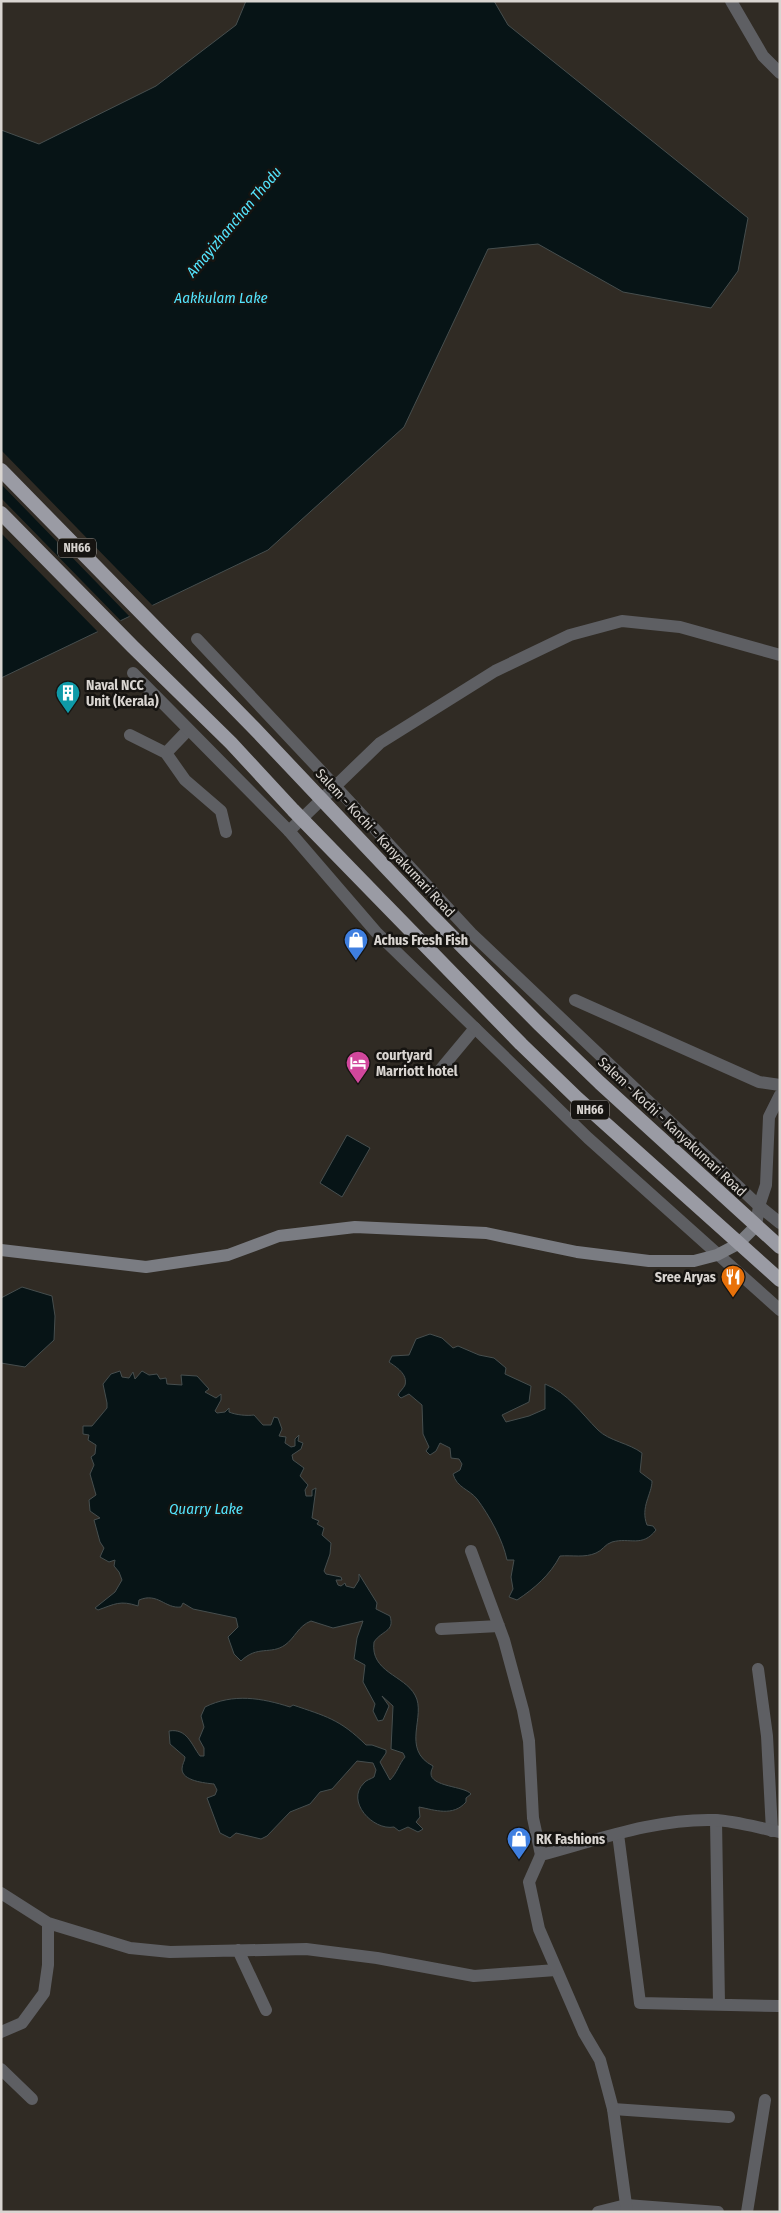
<svg xmlns="http://www.w3.org/2000/svg" width="781" height="2213" viewBox="0 0 781 2213" font-family="'Fira Sans Condensed',sans-serif">
  <style>
    .water { fill: #071416; stroke: #464e4e }
    .pier { fill: #302b24 }
    .lines { fill: none; stroke-linecap: round; stroke-linejoin: round }
    .minor { stroke: #5e5f63; stroke-width: 12 }
    .tertiary { stroke: #5e5f63; stroke-width: 12 }
    .secondary { stroke: #7a7c82; stroke-width: 12 }
    .trunk { stroke: #9a9ba4; stroke-width: 14 }
    .labels { text-anchor: middle; dominant-baseline: central; stroke-width: 5; stroke-linejoin: round; paint-order: stroke }
    .shield { fill: #161411; stroke: #9e9b97; stroke-width: 1 }
    .shield-label { font-size: 12px; font-weight: bold; fill: #d9d5d1 }
    .poi-label { font-size: 14px; font-weight: bold; fill: #d9d5d1; stroke: #161411; text-anchor: start }
    .street-label { font-size: 14px; fill: #d9d5d1; stroke: #161411 }
    .water-label { font-size: 15px; font-style: italic; fill: #54e5fe; stroke: #161411 }
  </style>
  <rect width="100%" height="100%" fill="#302b24"/>
  <path class="water" d="M 246,1 L 494,1 L 508,25 L 748,218 L 738,271 L 711,308 L 623,292 L 538,244 L 488,249 L 404,427 L 268,550 L 1,678 L 1,130 L 39,144 L 156,86 L 236,25 Z
    M 347,1135 L 370,1148 L 342,1197 L 320,1183 Z
    M 22,1287 L 52,1296 L 55,1316 L 54,1340 L 25,1367 L 1,1363 L 1,1298 Z
    M 430,1334 L 442,1338 L 453,1348 L 458,1346 L 479,1355 L 494,1358 L 506,1368 L 505,1374 L 531,1386 L 529,1402 L 502,1415 L 506,1422 L 529,1416 L 545,1409 L 545,1384 C 568,1393 581,1413 598,1430 C 609,1441 629,1443 642,1453 L 640,1472 L 652,1481 C 652,1494 640,1507 647,1525 L 653,1526 L 656,1530 C 642,1548 630,1537 612,1542 C 605,1544 602,1551 596,1553 C 585,1558 572,1555 560,1556 C 550,1575 535,1588 517,1600 L 509,1597 L 513,1589 L 511,1577 L 514,1560 L 507,1560 C 503,1540 489,1515 477,1499 C 469,1489 457,1488 453,1474 L 460,1470 L 462,1464 L 459,1459 L 451,1458 L 450,1448 L 440,1443 L 436,1451 L 430,1455 L 426,1451 L 429,1447 L 423,1434 L 422,1405 L 409,1394 L 401,1398 L 398,1395 C 399,1392 404,1388 405,1385 C 408,1374 396,1367 389,1362 L 392,1356 L 409,1355 L 416,1339 Z
    M 120,1371 L 122,1377 L 129,1378 L 133,1372 L 135,1379 L 142,1371 L 149,1375 L 157,1374 L 160,1379 L 166,1378 L 167,1384 L 182,1385 L 181,1375 L 197,1376 L 209,1389 L 205,1392 L 216,1398 L 221,1394 L 221,1400 L 215,1411 L 217,1413 L 225,1412 L 229,1408 L 229,1412 C 236,1415 247,1416 254,1415 L 263,1425 L 271,1425 L 274,1417 L 278,1418 L 282,1429 L 279,1436 L 286,1437 L 285,1443 L 291,1447 L 295,1446 L 295,1439 L 299,1435 L 298,1441 L 303,1443 L 301,1449 L 292,1455 L 293,1460 L 304,1468 L 300,1476 L 308,1485 L 305,1490 L 306,1496 L 312,1496 L 312,1490 L 316,1488 L 312,1518 L 319,1521 L 317,1524 L 324,1528 L 322,1535 L 331,1543 L 330,1554 L 324,1571 L 326,1574 L 341,1577 L 342,1580 L 336,1580 L 338,1585 L 341,1586 L 345,1583 L 346,1586 L 354,1588 L 359,1580 L 359,1574 L 377,1603 L 376,1609 L 390,1616 C 395,1632 382,1630 374,1642 C 370,1672 404,1675 415,1695 C 427,1716 400,1749 433,1766 C 433,1768 431,1770 431,1773 C 430,1787 465,1786 471,1794 L 466,1798 L 466,1802 C 453,1817 435,1810 419,1807 L 420,1817 L 416,1822 L 423,1829 L 418,1832 L 408,1827 L 399,1831 L 394,1827 C 373,1831 345,1801 364,1783 C 366,1780 371,1779 374,1777 L 376,1770 L 373,1763 L 357,1761 L 332,1789 L 320,1792 L 310,1804 L 290,1812 L 267,1836 L 261,1839 L 236,1833 L 230,1838 L 220,1833 L 207,1798 L 215,1795 L 217,1790 L 214,1784 C 205,1783 182,1781 182,1769 C 182,1764 185,1761 185,1757 L 170,1744 L 169,1731 C 187,1728 191,1744 200,1756 L 204,1756 L 204,1748 L 199,1739 L 204,1727 L 201,1716 L 205,1707 C 233,1693 262,1698 290,1707 L 293,1705 C 325,1716 340,1719 366,1745 L 372,1745 L 386,1750 L 386,1753 L 380,1762 L 390,1780 C 397,1773 399,1764 405,1757 L 403,1753 L 391,1749 L 393,1706 L 382,1696 L 389,1706 L 383,1720 L 378,1721 L 373,1711 L 375,1704 L 363,1682 L 365,1665 L 354,1659 L 357,1638 L 363,1621 L 333,1628 L 311,1621 C 298,1626 295,1638 285,1645 C 271,1655 257,1645 241,1661 L 234,1654 L 228,1637 L 238,1627 L 236,1618 L 193,1609 L 183,1603 L 181,1607 C 165,1609 158,1592 139,1600 L 138,1606 C 120,1600 115,1604 98,1610 L 95,1608 L 115,1592 L 122,1580 L 119,1572 L 114,1566 L 115,1560 L 109,1562 L 100,1557 L 104,1548 L 100,1542 L 94,1520 L 100,1518 L 90,1511 L 89,1500 L 96,1495 L 90,1474 L 94,1465 L 91,1457 L 95,1454 L 96,1445 L 88,1440 L 89,1435 L 83,1434 L 83,1426 L 92,1426 L 107,1408 L 107,1403 L 103,1384 L 111,1374 Z"/>
  <path class="pier" d="M 1,450 L 154,607 L 131,618 L 1,484 Z
    M 1,498 L 122,622 L 99,633 L 1,533 Z"/>
  <g class="lines">
    <path class="minor" d="M 731,1 L 763,56 L 780,73
      M 197,639 L 336,787
      M 130,735 L 166,753 L 188,730
      M 166,753 L 185,780 L 221,811 L 226,832
      M 289,831 L 380,743 L 495,671 L 570,635 L 622,621 L 680,627 L 780,655
      M 575,1000 L 759,1082 L 780,1085
      M 440,1070 L 475,1028
      M 759,1206 L 766,1185 L 769,1117 L 780,1095
      M 471,1551 L 504,1640 L 523,1710 L 529,1741 L 533,1818 L 541,1855
      M 441,1629 L 499,1626
      M 758,1669 L 767,1736 L 772,1831
      M 716,1820 L 719,2004
      M 618,1834 L 640,2003 L 779,2006
      M 1,1893 L 48,1923 L 130,1948 L 170,1952 L 306,1949 L 377,1958 L 474,1976 L 556,1970
      M 238,1950 L 266,2010
      M 1,2032 L 22,2023 L 44,1993 L 48,1965 L 48,1923
      M 1,2069 L 32,2099
      M 613,2109 L 729,2117
      M 598,2212 L 626,2205 L 718,2212
      M 747,2212 L 765,2100"/>
    <path class="tertiary" d="M 133,673 L 289,831 L 376,932 L 588,1138 L 780,1310
      M 336,787 L 471,933 L 759,1206
      M 756,1226 L 759,1206 L 780,1223
      M 627,2212 L 613,2109 L 600,2060 L 584,2033 L 539,1929 L 529,1882 L 541,1855 C 597,1840 657,1818 715,1820 C 736,1821 759,1828 780,1832"/>
    <path class="secondary" d="M 1,1250 L 146,1267 L 228,1255 L 279,1236 L 355,1227 L 486,1233 L 577,1252 L 649,1261 L 694,1261 L 717,1255 L 738,1244 L 756,1226"/>
    <path class="trunk" d="M 1,470 L 254,728 L 430,914 L 539,1024 L 600,1083 L 780,1247
      M 1,513 L 133,647 L 231,743 L 293,810 L 521,1044 L 578,1099 L 780,1280"/>
  </g>
  <defs>
    <symbol id="building-pin" viewBox="-11 -11 22 30"><path d="M0 17L-7.5 6A9.5 9.5 0 1 1 7.5 6Z" fill="#0f9aa8" stroke="#161411"/><path d="M-4-6H4V6H1V3H-1V6H-4ZM-2.5-4.3h1.7v1.8h-1.7ZM.8-4.3h1.7v1.8H.8ZM-2.5-1h1.7V.8h-1.7ZM.8-1h1.7V.8H.8Z" fill="#fff"/></symbol>
    <symbol id="shop-pin" viewBox="-11 -11 22 30"><path d="M0 17L-7.5 6A9.5 9.5 0 1 1 7.5 6Z" fill="#3f7fe0" stroke="#161411"/><path d="M-5-2.5h2.3a2.7 3.5 0 0 1 5.4 0H5L5.5 6h-11ZM-1.5-2.5h3a1.5 2.3 0 0 0-3 0Z" fill="#fff"/></symbol>
    <symbol id="hotel-pin" viewBox="-11 -11 22 30"><path d="M0 17L-7.5 6A9.5 9.5 0 1 1 7.5 6Z" fill="#d1479c" stroke="#161411"/><path d="M-6-4.5h1.5V1H6V5H4.5V3h-9V5H-6ZM-4 0a1.8 1.8 0 1 1 3.6 0ZM.5 0V-2.5h3Q6-2.5 6 0Z" fill="#fff"/></symbol>
    <symbol id="restaurant-pin" viewBox="-11 -11 22 30"><path d="M0 17L-7.5 6A9.5 9.5 0 1 1 7.5 6Z" fill="#e8710a" stroke="#161411"/><path d="M-5-6h1v4h1v-4h1v4h1v-4h1v5L-1.5 .5V6h-2V.5L-5-1ZM5-6V6H3V1.5H1.5Q1.5-4 5-6Z" fill="#fff"/></symbol>
  </defs>
  <g fill-rule="evenodd">
    <use href="#building-pin" x="54" y="679" width="28" height="38"/>
    <use href="#shop-pin" x="342" y="926" width="28" height="38"/>
    <use href="#hotel-pin" x="344" y="1049" width="28" height="38"/>
    <use href="#restaurant-pin" x="719" y="1263" width="28" height="38"/>
    <use href="#shop-pin" x="505" y="1825" width="28" height="38"/>
  </g>
  <g class="labels">
    <g class="shield">
      <rect x="58" y="538.5" width="38" height="19" rx="4"/>
      <rect x="571" y="1100.5" width="38" height="19" rx="4"/>
    </g>
    <g class="shield-label">
      <text x="77" y="548">NH66</text>
      <text x="590" y="1110">NH66</text>
    </g>
    <g class="poi-label">
      <text x="86" y="685">Naval NCC<tspan x="86" dy="16">Unit (Kerala)</tspan></text>
      <text x="374" y="940">Achus Fresh Fish</text>
      <text x="376" y="1055">courtyard<tspan x="376" dy="16">Marriott hotel</tspan></text>
      <text x="716" y="1277" text-anchor="end">Sree Aryas</text>
      <text x="536" y="1839">RK Fashions</text>
    </g>
    <g class="street-label">
      <text transform="translate(385 843) rotate(47)">Salem - Kochi - Kanyakumari Road</text>
      <text transform="translate(672 1127) rotate(43)">Salem - Kochi - Kanyakumari Road</text>
    </g>
    <g class="water-label">
      <text transform="translate(234 222) rotate(-50)">Amayizhanchan Thodu</text>
      <text x="221" y="298">Aakkulam Lake</text>
      <text x="206" y="1509">Quarry Lake</text>
    </g>
  </g>
  <rect width="781" height="2213" fill="none" stroke="#d9d5d1" stroke-width="5"/>
</svg>
